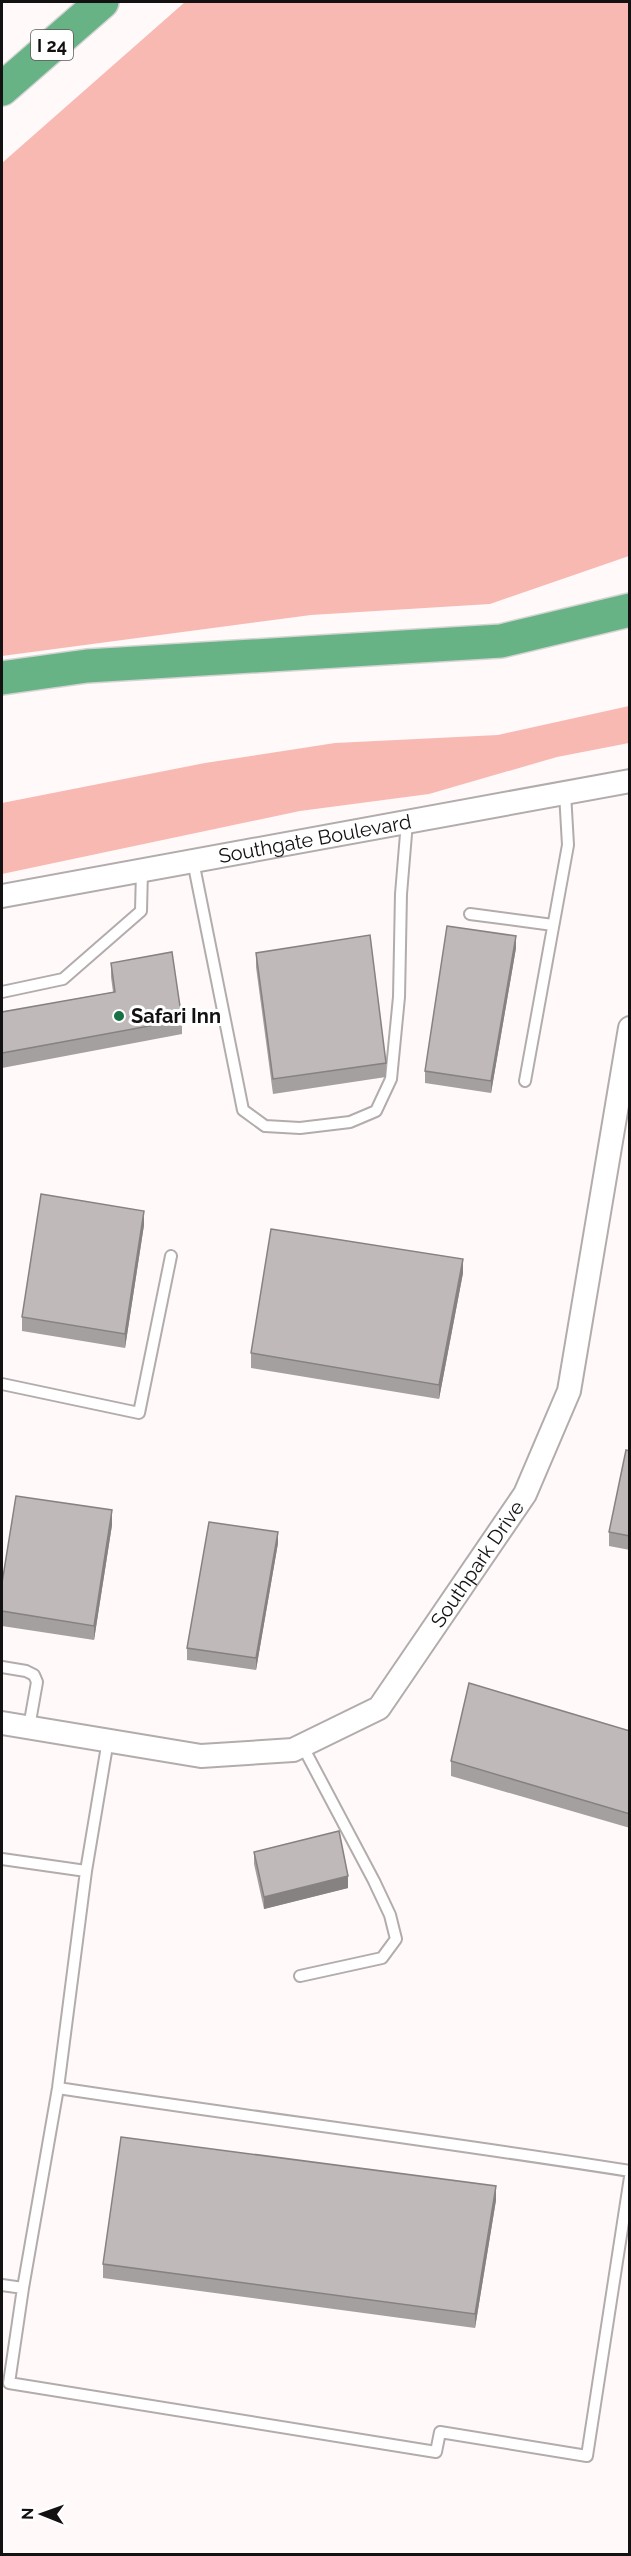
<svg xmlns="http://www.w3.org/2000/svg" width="631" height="2556" viewBox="0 0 631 2556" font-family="Raleway,sans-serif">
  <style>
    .green { fill: #f8b9b3 }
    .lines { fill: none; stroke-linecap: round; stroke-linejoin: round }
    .service-casing { stroke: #b2adac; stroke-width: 14 }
    .minor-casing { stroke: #b2adac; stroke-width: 26 }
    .motorway-casing { stroke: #d5d4d4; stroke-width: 36 }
    .service { stroke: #fff; stroke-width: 10 }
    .minor { stroke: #fff; stroke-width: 22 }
    .motorway { stroke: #68b385; stroke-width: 33 }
    .wall { fill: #a4a09f }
    .shaded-wall { fill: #868282 }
    .building { fill: #bfbab9; stroke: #868282; stroke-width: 1.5 }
    .poi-dot { fill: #187144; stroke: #fff; stroke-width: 2 }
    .labels { text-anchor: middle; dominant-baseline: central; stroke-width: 6; stroke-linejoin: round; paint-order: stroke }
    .shield { fill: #fff; stroke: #5a5858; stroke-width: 1.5 }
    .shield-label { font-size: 18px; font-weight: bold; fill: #131111 }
    .street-label { font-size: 20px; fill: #131111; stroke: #fff }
    .poi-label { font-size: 20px; font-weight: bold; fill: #131111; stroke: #fff; text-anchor: start }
  </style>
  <rect width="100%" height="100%" fill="#fff9f9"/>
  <path class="green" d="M 185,2 L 629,2 L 629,556 L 490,604 L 311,615 L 2,656 L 2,163 Z
    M 629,706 L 629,743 L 557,757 L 429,794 L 300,811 L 2,874 L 2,803 L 205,763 L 335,743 L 498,735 Z"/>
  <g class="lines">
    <defs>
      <path id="service" d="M 193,861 L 243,1110 L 265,1126 L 300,1128 L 350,1122 L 376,1111 L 391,1079 L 399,997 L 401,894 L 407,822
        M 470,914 L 553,925
        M 2,992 L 63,979 L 141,911 L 142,870
        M 525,1081 L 568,845 L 565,793
        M 2,1384 L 139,1413 L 171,1256
        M 2,1667 L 26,1671 L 34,1675 L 37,1682 L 29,1727
        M 108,1740 L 86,1871 L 58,2088 L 23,2288 L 9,2383 L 436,2452 L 440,2432 L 587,2456 L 630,2177
        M 2,1859 L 86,1871
        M 300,1976 L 382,1958 L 396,1939 L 390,1915 L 374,1881 L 302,1745
        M 58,2088 C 249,2117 440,2141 630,2171
        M 2,2285 L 23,2288"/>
      <g id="minor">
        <path id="s1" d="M 2,896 L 630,781"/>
        <path id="s2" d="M 2,1723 L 201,1756 L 293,1750 L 379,1708 L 525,1494 L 569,1391 L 630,1028"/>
      </g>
      <path id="motorway" d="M 2,89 L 102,2
        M 2,678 L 87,666 L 501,641 L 630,610"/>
    </defs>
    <use href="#service" class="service-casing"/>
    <use href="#minor" class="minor-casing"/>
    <use href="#motorway" class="motorway-casing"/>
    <use href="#service" class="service"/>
    <use href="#minor" class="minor"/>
    <use href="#motorway" class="motorway"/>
  </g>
  <path class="wall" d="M 516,948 L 491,1093 L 425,1083 L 425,1071 Z
    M 256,953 L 386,1063 L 386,1077 L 273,1094 L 256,967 Z
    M 111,963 L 182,1020 L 182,1034 L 2,1068 L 2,1012 L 113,992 L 111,977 Z
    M 144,1225 L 125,1348 L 22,1331 L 22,1317 Z
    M 463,1273 L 439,1399 L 251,1368 L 251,1353 Z
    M 630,1451 L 630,1550 L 609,1546 L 609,1532 Z
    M 112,1525 L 94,1640 L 2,1626 L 2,1583 Z
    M 278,1543 L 256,1670 L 187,1660 L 187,1648 Z
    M 630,1731 L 630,1828 L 451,1776 L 451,1761 Z
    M 254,1852 L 348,1888 L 264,1909 L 254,1864 Z
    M 496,2200 L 475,2328 L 103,2278 L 103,2264 Z"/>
  <path class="shaded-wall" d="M 516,936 L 516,948 L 491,1093 L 491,1081 Z
    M 144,1211 L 144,1225 L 125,1348 L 125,1334 Z
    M 463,1259 L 463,1273 L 439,1399 L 439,1385 Z
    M 112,1510 L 112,1525 L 94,1640 L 94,1626 Z
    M 278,1532 L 278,1543 L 256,1670 L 256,1658 Z
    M 348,1876 L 348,1888 L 264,1909 L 264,1897 Z
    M 496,2186 L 496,2200 L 475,2328 L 475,2314 Z"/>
  <path class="building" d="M 447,926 L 516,936 L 491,1081 L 425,1071 Z
    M 370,935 L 386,1063 L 273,1079 L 256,953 Z
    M 172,952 L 182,1020 L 2,1053 L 2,1012 L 115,992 L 111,963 Z
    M 41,1194 L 144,1211 L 125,1334 L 22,1317 Z
    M 271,1229 L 463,1259 L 439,1385 L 251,1353 Z
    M 626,1450 L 630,1451 L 630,1536 L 609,1532 Z
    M 16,1496 L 112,1510 L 94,1626 L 2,1611 L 2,1583 Z
    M 209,1522 L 278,1532 L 256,1658 L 187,1648 Z
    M 469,1683 L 630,1731 L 630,1814 L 451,1761 Z
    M 339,1831 L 348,1876 L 264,1897 L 254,1852 Z
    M 121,2137 L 496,2186 L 475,2314 L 103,2264 Z"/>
  <circle class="poi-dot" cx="119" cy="1016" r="6"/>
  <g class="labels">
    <rect class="shield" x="31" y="30" width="42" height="30" rx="4.5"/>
    <g class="shield-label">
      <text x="52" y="45">I 24</text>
    </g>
    <g class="street-label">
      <text stroke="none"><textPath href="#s1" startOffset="318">Southgate Boulevard</textPath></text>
      <text stroke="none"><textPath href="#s2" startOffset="564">Southpark Drive</textPath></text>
    </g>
    <g class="poi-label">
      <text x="131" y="1016">Safari Inn</text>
    </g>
  </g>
  <rect width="631" height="2556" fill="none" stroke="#131111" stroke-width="6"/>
  <g transform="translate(42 2514) rotate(271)" stroke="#ffffff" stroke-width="4.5" paint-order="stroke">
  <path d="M0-4.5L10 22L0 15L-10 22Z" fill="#131111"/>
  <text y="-9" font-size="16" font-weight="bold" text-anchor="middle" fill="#131111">N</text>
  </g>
</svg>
